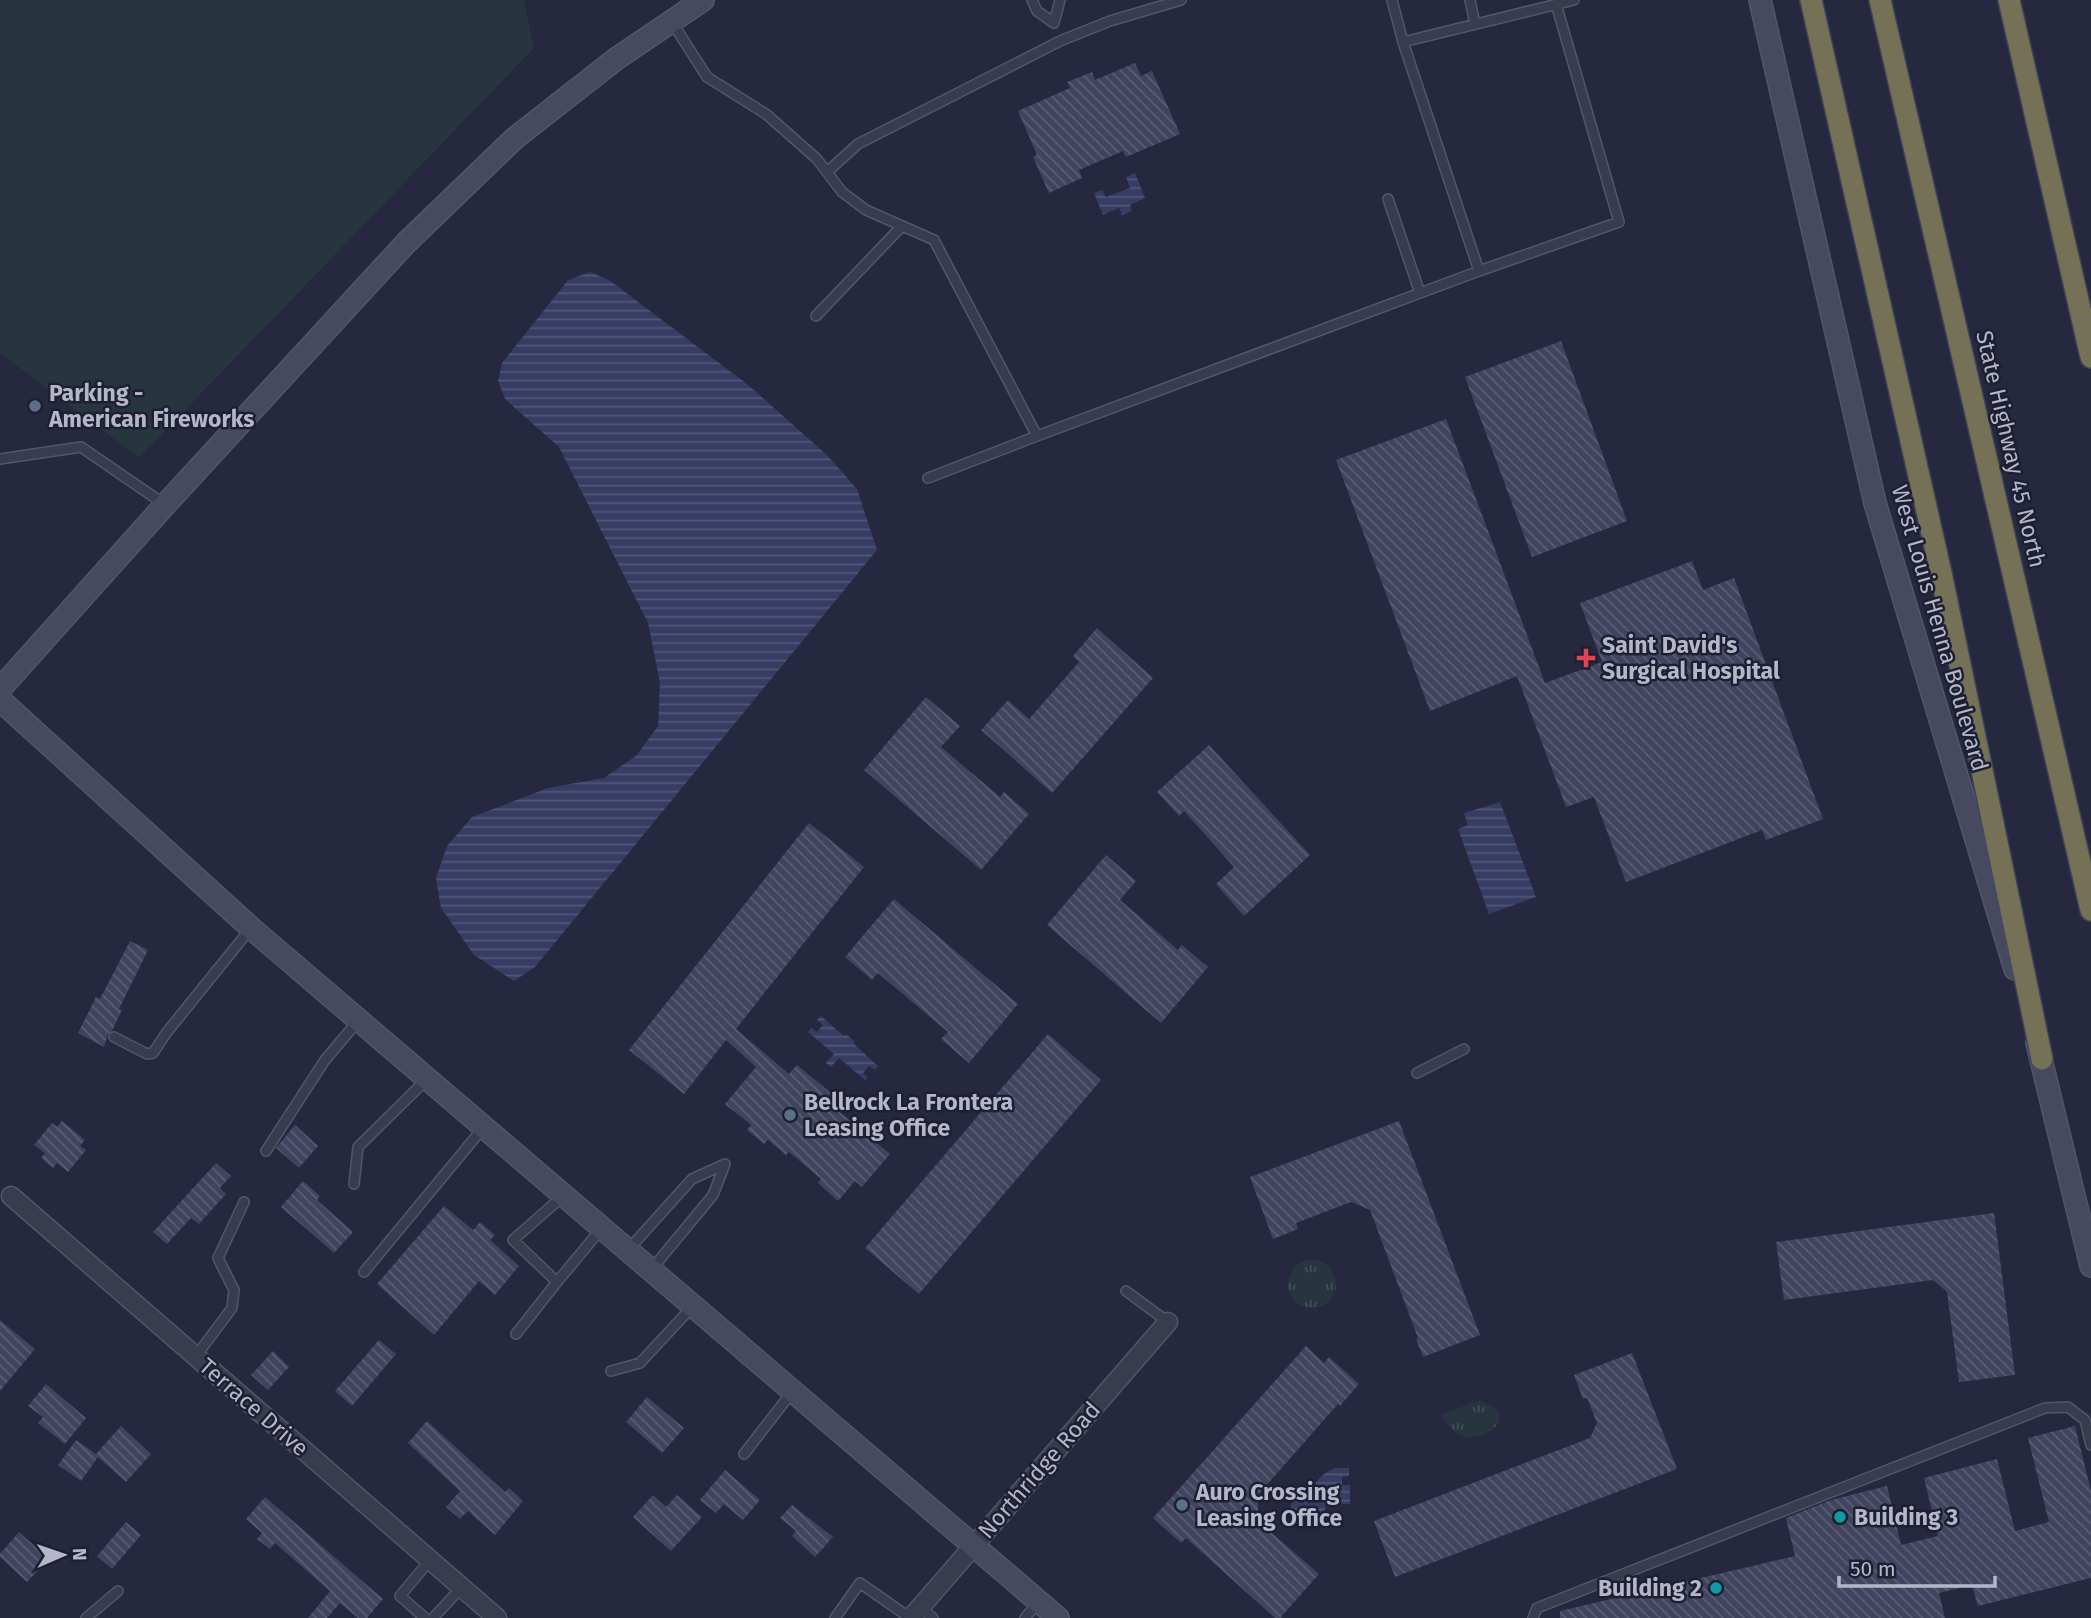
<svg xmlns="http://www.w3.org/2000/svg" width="2091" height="1618" viewBox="0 0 2091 1618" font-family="'Fira Sans',sans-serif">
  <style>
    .grass { fill: #27353f }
    .park { fill: url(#park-tufts) }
    .water { fill: url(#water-rules) }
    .building { fill: url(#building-back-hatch) }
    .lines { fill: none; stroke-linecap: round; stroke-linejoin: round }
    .lane-casing { stroke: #535669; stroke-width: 12 }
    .street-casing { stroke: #535669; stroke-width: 21 }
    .secondary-casing { stroke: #535669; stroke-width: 24 }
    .highway-casing { stroke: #404356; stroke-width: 24 }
    .lane { stroke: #393b4e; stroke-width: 9 }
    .street { stroke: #393b4e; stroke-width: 18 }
    .secondary { stroke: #474961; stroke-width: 21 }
    .highway { stroke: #747156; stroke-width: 21 }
    .service-dot { fill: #5c6f8a; stroke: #1d2033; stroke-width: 2.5 }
    .health-dot { fill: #e0444e; stroke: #1d2033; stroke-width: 2.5 }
    .culture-dot { fill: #0f9aa8; stroke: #1d2033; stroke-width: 2.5 }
    .labels { text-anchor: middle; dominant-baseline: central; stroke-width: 5; stroke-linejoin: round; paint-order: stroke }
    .poi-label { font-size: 23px; font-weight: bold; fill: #b5b6c9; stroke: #1d2033; text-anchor: start }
    .street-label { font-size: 23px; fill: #b5b6c9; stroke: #1d2033 }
  </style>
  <defs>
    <pattern id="park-tufts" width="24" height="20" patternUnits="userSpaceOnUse" patternTransform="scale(1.75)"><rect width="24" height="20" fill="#27353f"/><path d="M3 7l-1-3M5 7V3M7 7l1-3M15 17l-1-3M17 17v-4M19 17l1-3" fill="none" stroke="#445059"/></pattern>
    <pattern id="water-rules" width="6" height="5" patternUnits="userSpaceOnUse" patternTransform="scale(1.75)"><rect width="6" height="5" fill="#373c63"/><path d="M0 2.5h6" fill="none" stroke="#525678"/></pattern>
    <pattern id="building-back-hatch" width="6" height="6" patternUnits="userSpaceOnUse" patternTransform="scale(1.75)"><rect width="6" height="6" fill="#41445e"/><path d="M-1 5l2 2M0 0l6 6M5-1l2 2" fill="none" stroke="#5a5d74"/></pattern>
  </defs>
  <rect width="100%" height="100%" fill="#25283e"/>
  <path class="grass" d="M 0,0 L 524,0 L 534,48 L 139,458 L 0,353 Z"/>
  <path class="park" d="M1288 1284a24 24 0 1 1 48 0a24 24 0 1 1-48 0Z
    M 1480,1400 C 1485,1404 1494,1406 1498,1412 C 1506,1426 1482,1438 1470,1437 C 1456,1437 1447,1426 1441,1415 Z"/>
  <path class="water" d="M 1135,173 L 1145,198 L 1130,205 L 1132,211 L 1122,215 L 1119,208 L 1103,215 L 1094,193 L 1102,190 L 1106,197 L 1130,188 L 1126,177 Z
    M 590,272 L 609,280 L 747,384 L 827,455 L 857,489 L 877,550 L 535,967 L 514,981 L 474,955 L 441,908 L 436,878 L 447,846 L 472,817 L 548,788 L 604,778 L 637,755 L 658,726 L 660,683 L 648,623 L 559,447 L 505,399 L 498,381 L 502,363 L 568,280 Z
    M 1500,802 L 1536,897 L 1489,914 L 1458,829 L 1468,825 L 1464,813 Z
    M 821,1016 L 844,1036 L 846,1034 L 855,1042 L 854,1044 L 878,1066 L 875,1070 L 869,1066 L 863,1073 L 868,1077 L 865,1080 L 839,1058 L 831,1067 L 826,1063 L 834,1054 L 808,1032 L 811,1028 L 817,1032 L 823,1025 L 817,1020 Z
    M 1335,1468 L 1349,1468 L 1349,1476 L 1342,1477 L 1342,1485 L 1350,1485 L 1350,1504 L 1326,1504 C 1323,1536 1289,1529 1290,1508 C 1290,1506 1293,1498 1294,1497 L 1299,1500 L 1305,1494 L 1311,1494 C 1314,1481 1323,1473 1335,1468 Z"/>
  <path class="building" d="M 1135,63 L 1141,76 L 1152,71 L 1180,134 L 1126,157 L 1123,151 L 1079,170 L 1082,178 L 1049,193 L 1033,157 L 1037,155 L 1018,111 L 1070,88 L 1067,82 L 1092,72 L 1095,80 Z
    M 1561,341 L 1627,521 L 1532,557 L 1465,377 Z
    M 1446,419 L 1545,683 L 1602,662 L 1580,603 L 1692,561 L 1703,590 L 1734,578 L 1823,819 L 1766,840 L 1762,830 L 1626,882 L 1594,797 L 1566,807 L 1517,676 L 1430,711 L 1336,460 Z
    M 1097,628 L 1153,678 L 1052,793 L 981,730 L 1008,700 L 1029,719 L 1079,662 L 1073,656 Z
    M 926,697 L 960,726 L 941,747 L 1000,797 L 1004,792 L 1029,814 L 981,870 L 864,770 Z
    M 1209,745 L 1310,855 L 1244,916 L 1216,884 L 1234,867 L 1184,811 L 1179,816 L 1157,792 Z
    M 809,823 L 864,867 L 736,1029 L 789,1074 L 797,1065 L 836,1097 L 830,1104 L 890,1154 L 862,1187 L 855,1181 L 838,1201 L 818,1183 L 821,1179 L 789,1152 L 786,1155 L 768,1140 L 764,1144 L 747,1130 L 751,1125 L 725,1104 L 756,1067 L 726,1040 L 684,1094 L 629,1050 Z
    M 1106,855 L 1136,881 L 1120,900 L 1178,950 L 1182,945 L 1208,967 L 1161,1023 L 1047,925 Z
    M 894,899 L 1018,1004 L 969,1063 L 941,1039 L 948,1032 L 878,973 L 872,980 L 845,957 Z
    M 130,941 L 148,950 L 119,1009 L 122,1010 L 112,1031 L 108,1034 L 104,1047 L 78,1033 L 96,997 L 100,999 Z
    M 1048,1034 L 1101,1080 L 919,1294 L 865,1248 Z
    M 62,1121 L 85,1140 L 80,1146 L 86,1150 L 68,1172 L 57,1163 L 53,1168 L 41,1158 L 45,1153 L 34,1145 L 52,1123 L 57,1127 Z
    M 1399,1121 L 1480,1335 L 1423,1357 L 1416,1339 L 1418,1338 L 1370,1210 L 1351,1202 L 1296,1223 L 1298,1229 L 1273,1239 L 1250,1177 Z
    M 295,1125 L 318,1146 L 299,1168 L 276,1148 Z
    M 216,1163 L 231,1176 L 220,1188 L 226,1194 L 199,1224 L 191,1218 L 167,1244 L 153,1232 Z
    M 303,1181 L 320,1196 L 317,1200 L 353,1232 L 334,1253 L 281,1207 Z
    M 444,1206 L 473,1230 L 480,1222 L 495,1235 L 490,1240 L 519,1266 L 495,1295 L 479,1281 L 434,1335 L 377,1284 Z
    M 1994,1213 L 2015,1375 L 1959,1382 L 1947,1292 L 1933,1280 L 1784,1300 L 1776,1242 Z
    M 0,1320 L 35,1349 L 0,1391 Z
    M 379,1340 L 396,1354 L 352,1406 L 335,1391 Z
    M 1306,1346 L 1324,1363 L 1329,1357 L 1359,1384 L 1340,1406 L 1338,1404 L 1258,1495 L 1258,1521 L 1319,1574 L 1280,1618 L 1275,1618 L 1186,1538 L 1181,1543 L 1153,1518 Z
    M 273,1351 L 289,1367 L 268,1390 L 251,1375 Z
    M 1632,1353 L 1677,1469 L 1395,1577 L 1374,1521 L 1590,1438 L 1597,1423 L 1587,1398 L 1583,1399 L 1574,1375 Z
    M 46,1384 L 86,1418 L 65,1444 L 38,1423 L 43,1417 L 28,1406 Z
    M 647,1397 L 684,1428 L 662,1453 L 626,1422 Z
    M 427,1421 L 505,1492 L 509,1488 L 523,1501 L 495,1535 L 468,1511 L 460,1519 L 446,1507 L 460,1491 L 408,1443 Z
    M 121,1426 L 151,1454 L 126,1482 L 98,1457 L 81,1481 L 58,1465 L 76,1440 L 96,1454 Z
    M 2075,1426 L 2091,1491 L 2091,1578 L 1978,1606 L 1972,1585 L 1939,1593 L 1945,1618 L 1560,1618 L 1560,1611 L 1795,1556 L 1786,1518 L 1831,1500 L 1887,1486 L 1901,1545 L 1938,1536 L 1924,1478 L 1997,1459 L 2015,1531 L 2049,1522 L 2028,1438 Z
    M 725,1470 L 760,1500 L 743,1520 L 724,1504 L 716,1513 L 700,1500 Z
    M 653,1495 L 666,1507 L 677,1495 L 702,1517 L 671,1551 L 633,1517 Z
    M 265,1497 L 383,1599 L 367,1618 L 358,1618 L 340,1603 L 327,1618 L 308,1618 L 330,1591 L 275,1543 L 270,1549 L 257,1539 L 262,1533 L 246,1519 Z
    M 792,1505 L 833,1537 L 815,1557 L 792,1536 L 796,1531 L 780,1518 Z
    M 126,1522 L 141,1535 L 112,1569 L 97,1556 Z
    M 19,1532 L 49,1559 L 27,1582 L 0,1557 L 0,1554 Z"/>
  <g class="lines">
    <defs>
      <path id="lane" d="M 1032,0 L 1037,11 L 1054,23 L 1060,0
        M 1392,0 L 1403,42
        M 1470,0 L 1475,24
        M 672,22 L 707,77 L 766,114 L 817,159 L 842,192 L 866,210 L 934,240 L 1037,436 L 1479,271 L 1403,42 L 1574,0
        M 827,172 L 858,144 L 1060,41 L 1110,21 L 1181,0
        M 1388,199 L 1420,293
        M 1479,271 L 1619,222 L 1556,4
        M 816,316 L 902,226
        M 0,459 L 81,447 L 164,504
        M 928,478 L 1037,436
        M 114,1037 L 147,1054 L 153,1053 L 167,1032 L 251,928
        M 1417,1073 L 1464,1049
        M 266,1151 L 325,1060 L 358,1021
        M 354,1184 L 358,1147 L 427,1079
        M 563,1196 L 513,1240 L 557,1282 L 602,1228
        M 628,1250 L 692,1179 L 725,1164
        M 651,1270 L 713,1195 L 725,1164
        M 364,1272 L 483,1128
        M 1126,1291 L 1168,1322
        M 516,1334 L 557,1282
        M 196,1356 L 232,1308 L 234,1290 L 218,1258 L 244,1202
        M 611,1371 L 640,1363 L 692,1307
        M 744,1454 L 792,1392
        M 920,1607 L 933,1618
        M 86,1618 L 118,1591
        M 425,1618 L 400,1596 L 430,1560
        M 433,1618 L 462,1587
        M 835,1618 L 860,1583 L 910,1618
        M 1025,1618 L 1038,1602
        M 1533,1618 L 1537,1608 L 2045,1408 L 2068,1407 L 2085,1420 L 2091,1445"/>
      <path id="street" d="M 11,1196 L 497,1618
        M 911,1618 L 1168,1322"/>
      <path id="secondary" d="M 1760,0 L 1875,503 L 2015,969
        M 0,689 L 165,505 L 406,243 L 515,138 L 616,59 L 703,0
        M 0,700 L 251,928 L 1058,1618
        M 2037,1043 L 2091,1266"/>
      <path id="highway" d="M 1811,0 L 1941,573 L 2042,1059
        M 1880,0 L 2091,910
        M 2009,0 L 2091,357"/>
    </defs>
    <use href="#lane" class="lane-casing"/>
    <use href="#street" class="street-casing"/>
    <use href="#secondary" class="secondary-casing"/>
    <use href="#highway" class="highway-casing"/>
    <use href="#lane" class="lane"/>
    <use href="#street" class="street"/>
    <use href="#secondary" class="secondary"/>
    <use href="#highway" class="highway"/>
  </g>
  <g class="service-dot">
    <circle cx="35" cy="406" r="7"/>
    <circle cx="790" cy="1115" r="7"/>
    <circle cx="1182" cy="1505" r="7"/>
  </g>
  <path class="health-dot" d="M1582.5 647.5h7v7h7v7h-7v7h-7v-7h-7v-7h7z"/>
  <g class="culture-dot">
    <circle cx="1840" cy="1517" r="7"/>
    <circle cx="1716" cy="1588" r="7"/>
  </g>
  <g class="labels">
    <g class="poi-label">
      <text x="49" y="393">Parking -<tspan x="49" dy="26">American Fireworks</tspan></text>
      <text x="1602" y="645">Saint David's<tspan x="1602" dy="26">Surgical Hospital</tspan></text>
      <text x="804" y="1102">Bellrock La Frontera<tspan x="804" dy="26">Leasing Office</tspan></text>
      <text x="1196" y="1492">Auro Crossing<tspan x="1196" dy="26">Leasing Office</tspan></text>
      <text x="1854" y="1517">Building 3</text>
      <text x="1702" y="1588" text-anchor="end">Building 2</text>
    </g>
    <g class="street-label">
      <text transform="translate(2011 449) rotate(77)">State Highway 45 North</text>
      <text transform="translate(1940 628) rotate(74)">West Louis Henna Boulevard</text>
      <text transform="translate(254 1407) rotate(41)">Terrace Drive</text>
      <text transform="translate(1039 1470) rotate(-49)">Northridge Road</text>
    </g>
  </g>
  <g transform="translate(63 1555) rotate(88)" stroke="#1d2033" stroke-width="5" paint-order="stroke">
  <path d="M0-5L12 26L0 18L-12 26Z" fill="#b5b6c9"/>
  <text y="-10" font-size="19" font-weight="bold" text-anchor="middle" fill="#b5b6c9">N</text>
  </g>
  <path d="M1839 1576v10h156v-10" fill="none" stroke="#b5b6c9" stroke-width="3.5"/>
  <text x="1850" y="1576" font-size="21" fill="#b5b6c9" stroke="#1d2033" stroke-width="5" paint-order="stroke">50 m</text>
</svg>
